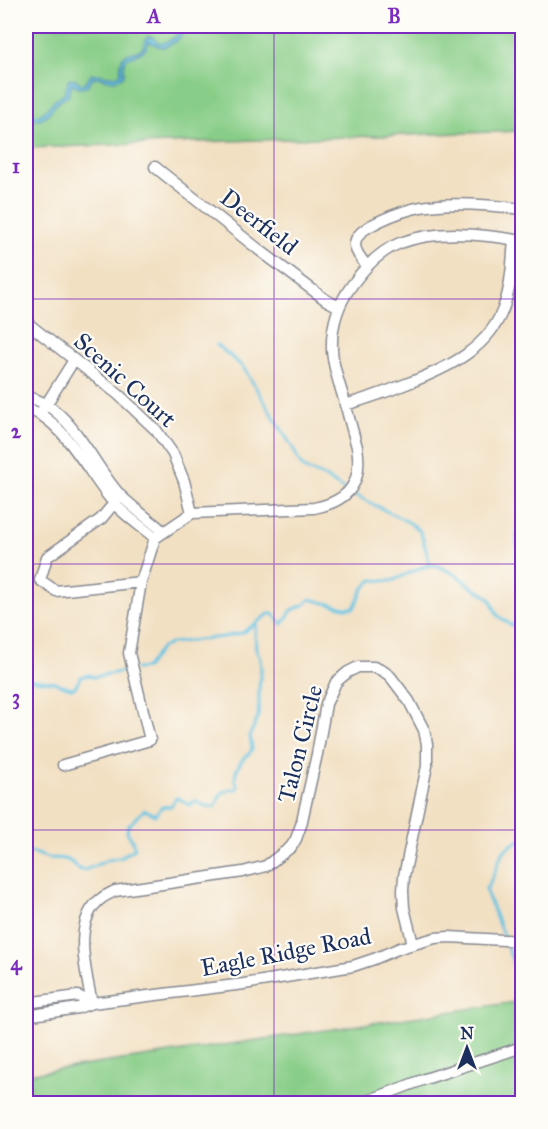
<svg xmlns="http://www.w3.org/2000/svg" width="548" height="1129" viewBox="0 0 548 1129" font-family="'IM FELL Great Primer',serif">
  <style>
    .green { fill: #89ce88; stroke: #527e73; stroke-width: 1.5 }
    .water { fill: #64c3e2; stroke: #4079a0; stroke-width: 1.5 }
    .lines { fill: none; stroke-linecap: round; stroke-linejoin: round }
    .stream { stroke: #64c3e2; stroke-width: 3 }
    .minor-casing { stroke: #868890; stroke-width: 13 }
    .minor { stroke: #fff; stroke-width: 10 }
    .grid { fill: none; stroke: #7b2cbf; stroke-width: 1.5; stroke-opacity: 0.55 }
    .labels { text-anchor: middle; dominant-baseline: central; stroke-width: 4.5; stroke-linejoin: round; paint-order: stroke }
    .street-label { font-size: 24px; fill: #1b2f5e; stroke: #fdfcf7 }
    .neatline { fill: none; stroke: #7b2cbf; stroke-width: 2 }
    .grid-label { font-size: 20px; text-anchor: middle; font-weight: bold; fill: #7b2cbf }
  </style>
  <rect width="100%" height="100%" fill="#fdfcf7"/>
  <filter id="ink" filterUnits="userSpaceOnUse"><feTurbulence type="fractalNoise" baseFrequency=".0167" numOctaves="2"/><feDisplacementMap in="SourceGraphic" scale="12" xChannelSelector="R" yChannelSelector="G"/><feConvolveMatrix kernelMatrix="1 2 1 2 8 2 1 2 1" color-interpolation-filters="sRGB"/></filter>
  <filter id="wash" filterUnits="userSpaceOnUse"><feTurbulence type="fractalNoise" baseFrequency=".008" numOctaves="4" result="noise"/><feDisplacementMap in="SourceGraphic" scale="24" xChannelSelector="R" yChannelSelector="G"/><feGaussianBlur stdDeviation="1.35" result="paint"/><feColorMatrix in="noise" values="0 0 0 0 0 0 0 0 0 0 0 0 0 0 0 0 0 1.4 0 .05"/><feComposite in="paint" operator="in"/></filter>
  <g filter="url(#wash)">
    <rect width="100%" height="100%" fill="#f2e0c3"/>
    <path class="green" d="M 26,26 L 522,26 L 522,131 L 26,148 Z
      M 522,1001 L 522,1103 L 32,1103 L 28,1074 Z"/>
    <path class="water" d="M 176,26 L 180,26 C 181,28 183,32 182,34 C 180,40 168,46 163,47 L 158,46 L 149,41 C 144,56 138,52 126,59 L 124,63 L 124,75 C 112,86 107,77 94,77 L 86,87 L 80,88 L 72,83 L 68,96 C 64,99 59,101 55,105 C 46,117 41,124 26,114 L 26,109 C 40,121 43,113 53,102 C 56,98 61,96 65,93 L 69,79 L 75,79 L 81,84 L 84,84 L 92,74 C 103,73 112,81 121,73 C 121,70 120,66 121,63 C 122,50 138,55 143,47 C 145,44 145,40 147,37 L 152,37 L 159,43 C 166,44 175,38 179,33 Z"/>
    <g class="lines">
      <path class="stream" d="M 217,345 L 243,367 L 294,450 C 304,477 308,467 328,479 C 334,483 339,487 345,490
        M 522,476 L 520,481 L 522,501
        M 351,493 L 410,523 L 419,530 L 423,539 L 430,565
        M 522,519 C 516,534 515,543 522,558
        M 136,669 L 146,668 L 161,648 L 172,643 L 223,637 L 242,633 L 269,614 L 273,614 C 277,617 278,621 283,624 L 292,610 L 304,605 L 310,599 L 345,608 L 354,608 L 363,589 L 372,580 L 392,581 L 420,568 L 430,565 L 438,566 L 458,576 L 473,588 L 487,596 L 490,599 L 498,616 L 501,618 L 511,625 L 522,629
        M 26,679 L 53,682 L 71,688 L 75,687 L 81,677 L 89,675 L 94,677 L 129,670
        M 26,852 C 34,851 40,856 48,858 C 56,859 64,857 71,862 C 75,865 77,870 83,870 C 91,869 101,862 109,860 C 114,858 119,859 123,857 L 123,855 L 135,849 L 132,840 L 127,832 L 128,826 L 144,810 L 147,811 L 155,815 L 162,807 L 171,806 L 176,798 C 182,798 185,804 190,805 L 195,801 L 205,806 L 215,807 C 220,795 221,790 236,789 L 238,787 L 235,779 L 236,771 L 242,760 L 249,754 L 252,749 L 250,735 L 258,717 L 259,703 L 259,689 L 261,669 L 260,659 L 256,650 L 255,633 L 256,625
        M 504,938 L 487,894 L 486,889 C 496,876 496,859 506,849 C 510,845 517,842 522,839
        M 506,944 L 516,970 L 522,977"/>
    </g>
  </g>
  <g filter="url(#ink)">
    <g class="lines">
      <defs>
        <path id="minor" d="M 155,167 L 258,249 L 326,300 L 339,307
          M 367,266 C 353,250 348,239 370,226 C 383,219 397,213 412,209 C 443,201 491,205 522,209
          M 26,322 L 119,395 L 156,430 L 173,454 L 184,481 L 192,513
          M 26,397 C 71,405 92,465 120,495 C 132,507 150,520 163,531
          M 345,405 C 366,399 386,392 406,384 C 446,369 492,348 505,303 C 512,283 512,261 514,240
          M 26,409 C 62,416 89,475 113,502 C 124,515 141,526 155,538
          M 42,411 L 74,360
          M 120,496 L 101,519 L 47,557 L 40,580 L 56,591 L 141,582
          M 155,538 L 192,513 L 314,508 C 349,501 363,483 357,447 C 353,433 349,418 345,403 C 340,385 333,368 332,350 C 331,326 338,304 352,285 C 364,268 380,251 400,243 C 438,229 484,234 522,241
          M 63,765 L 150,740 L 129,653 L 141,582 L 155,538
          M 26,1003 L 78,996 L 92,1003
          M 92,1003 C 86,972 71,920 102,898 C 106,895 111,893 115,891 L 243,872 L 266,866 L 291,847 L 296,839 L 301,825 L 317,754 L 326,704 L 336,682 L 348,672 L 358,667 L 374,667 L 383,671 L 390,676 L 409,701 L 424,730 L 427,744 L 427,766 L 404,876 L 403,891 L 404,908 L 413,944
          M 26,1016 L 78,1008 L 92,1003 L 244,984 L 353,966 L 374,959 L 400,948 L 435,938 L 449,937 L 522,941
          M 352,1104 L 370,1100 L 425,1079 L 522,1047"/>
      </defs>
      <use href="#minor" class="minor-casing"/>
      <use href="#minor" class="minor"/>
    </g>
  </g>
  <path class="grid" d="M 274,26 L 274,1104M 26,299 L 522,299M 26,564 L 522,564M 26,830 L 522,830"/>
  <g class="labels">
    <g class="street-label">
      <text transform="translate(259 222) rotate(38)">Deerfield</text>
      <text transform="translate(125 380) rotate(42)">Scenic Court</text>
      <text transform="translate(300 744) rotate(-76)">Talon Circle</text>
      <text transform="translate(286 952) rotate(-11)">Eagle Ridge Road</text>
    </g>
  </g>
  <rect width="548" height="1129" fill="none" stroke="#fdfcf7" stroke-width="66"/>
  <g transform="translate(467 1048)" stroke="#fdfcf7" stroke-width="4.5" paint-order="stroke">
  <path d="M0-4.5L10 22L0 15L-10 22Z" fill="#1b2f5e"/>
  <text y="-9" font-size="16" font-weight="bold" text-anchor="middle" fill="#1b2f5e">N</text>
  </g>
  <rect x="33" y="33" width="482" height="1063" class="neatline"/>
  <g class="grid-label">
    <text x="154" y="23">A</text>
    <text x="394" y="23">B</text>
    <text x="16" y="173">1</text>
    <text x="16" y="438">2</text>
    <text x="16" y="704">3</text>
    <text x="16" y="970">4</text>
  </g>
</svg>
